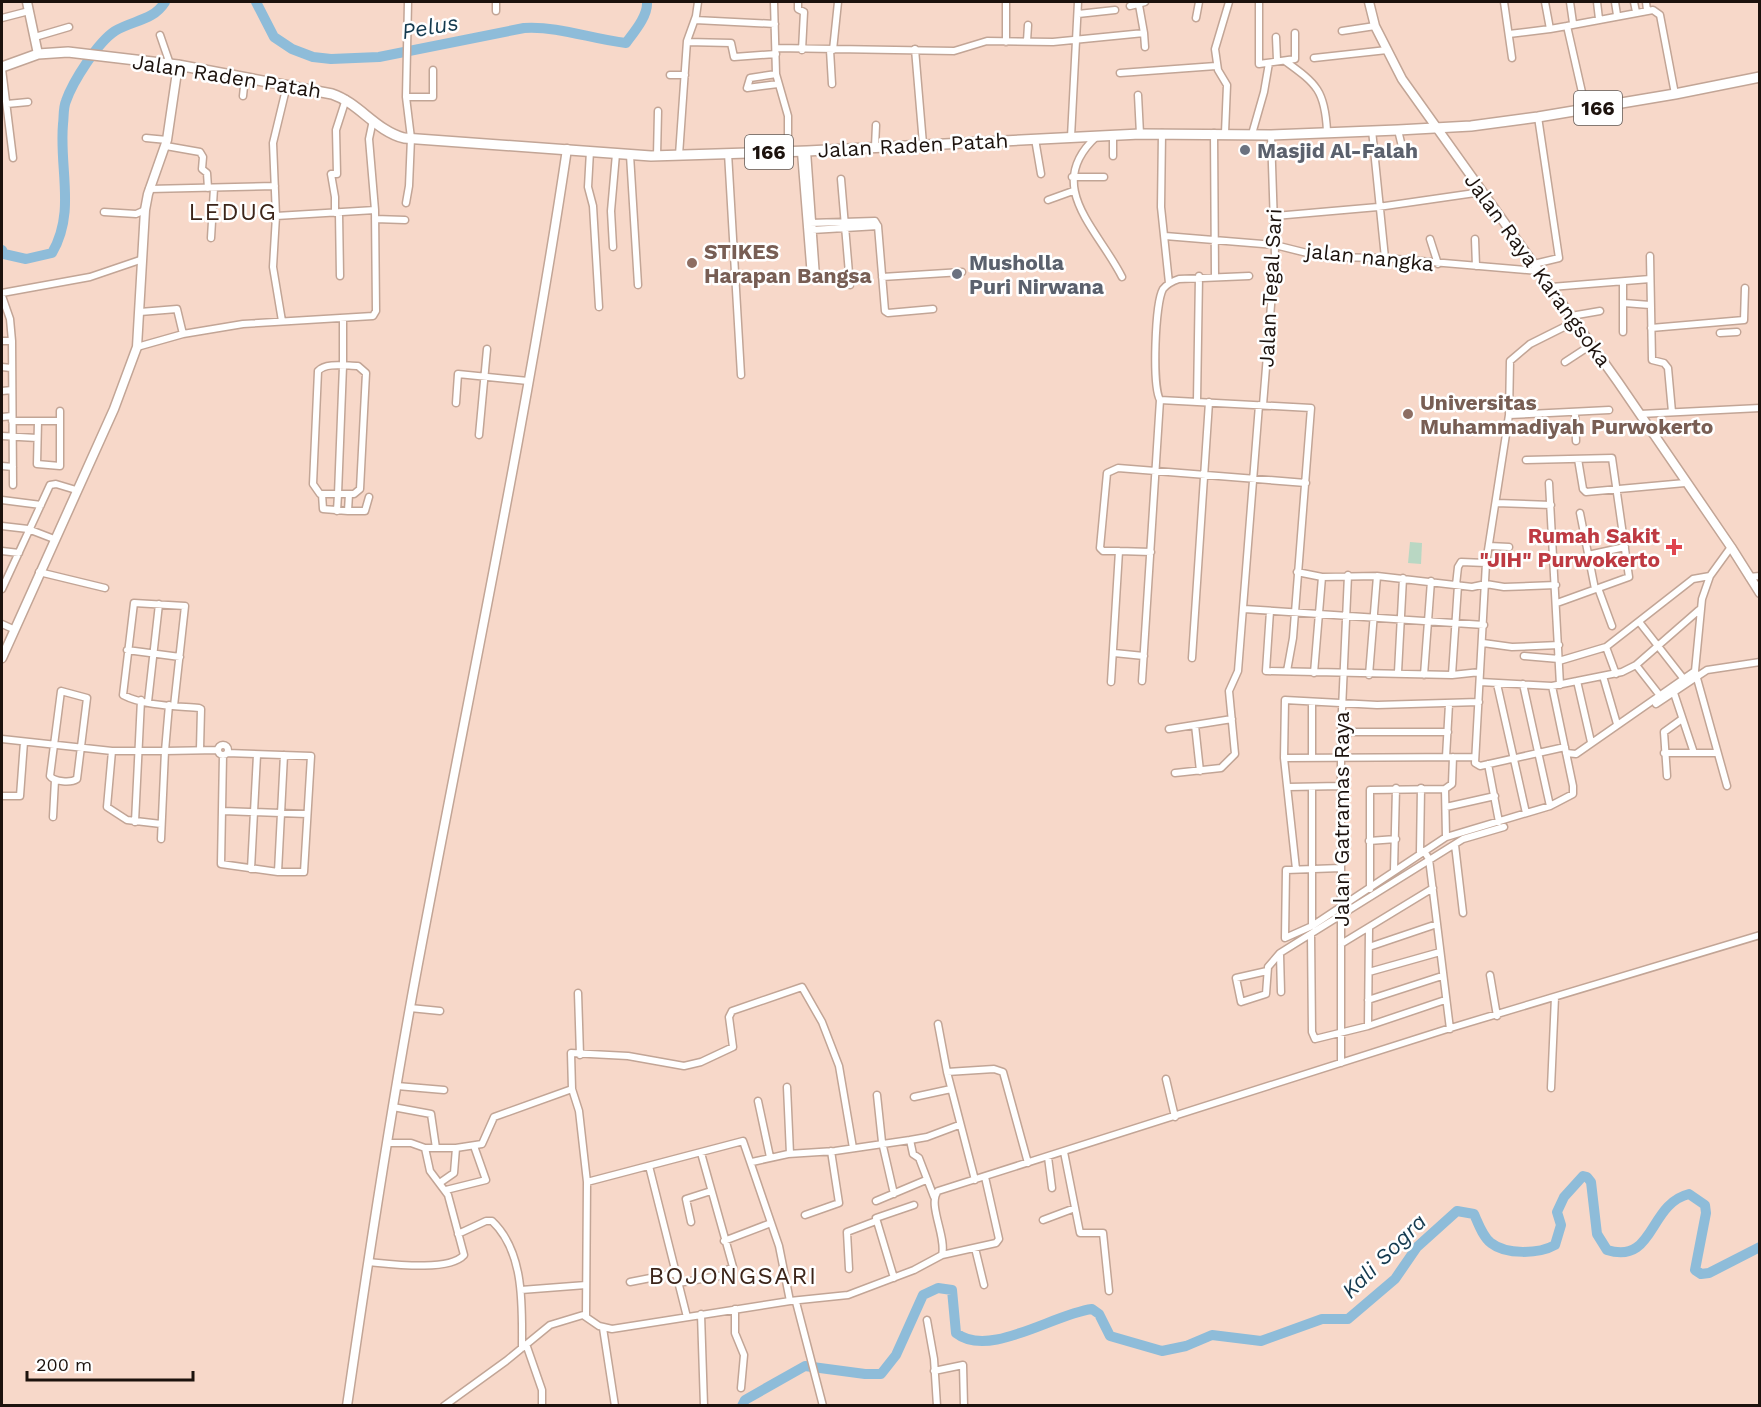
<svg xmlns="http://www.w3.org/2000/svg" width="1761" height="1407" viewBox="0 0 1761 1407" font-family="'Work Sans',sans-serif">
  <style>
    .green { fill: #b9d7c3 }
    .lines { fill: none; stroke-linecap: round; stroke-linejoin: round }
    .river { stroke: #8ebcd9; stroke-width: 10 }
    .street-casing { stroke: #c2a596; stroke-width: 9 }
    .secondary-casing { stroke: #c2a596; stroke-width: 11 }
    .primary-casing { stroke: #c2a596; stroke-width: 12 }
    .street { stroke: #fff; stroke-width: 6 }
    .secondary { stroke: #fff; stroke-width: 8 }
    .primary { stroke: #fff; stroke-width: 9 }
    .worship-dot { fill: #6b7280; stroke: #fff; stroke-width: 2 }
    .education-dot { fill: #8d6e63; stroke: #fff; stroke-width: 2 }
    .health-dot { fill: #e0444e; stroke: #fff; stroke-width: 2 }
    .labels { text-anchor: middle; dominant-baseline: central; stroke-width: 5; stroke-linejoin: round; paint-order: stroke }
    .shield { fill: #fff; stroke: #605956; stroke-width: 1.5 }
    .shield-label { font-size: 20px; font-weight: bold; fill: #1c120d }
    .street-label { font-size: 21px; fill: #1c120d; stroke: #fff }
    .worship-label { font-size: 21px; font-weight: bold; fill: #5b616d; stroke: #fff; text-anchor: start }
    .education-label { font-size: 21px; font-weight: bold; fill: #785e54; stroke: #fff; text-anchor: start }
    .health-label { font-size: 21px; font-weight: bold; fill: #be3a42; stroke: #fff; text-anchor: end }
    .water-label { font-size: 22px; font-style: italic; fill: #143a4f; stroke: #fff }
    .quarter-label { font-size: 24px; letter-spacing: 1.5px; fill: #3c251a; stroke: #fff }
  </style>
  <rect width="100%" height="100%" fill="#f7d8c9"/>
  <path class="green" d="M 1410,542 L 1422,543 L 1421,564 L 1408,563 Z"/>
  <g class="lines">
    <path class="river" d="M 256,2 L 274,37 L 292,49 L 313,57 L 331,59 L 379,57 L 524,28 C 560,26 590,39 626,43 C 634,32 648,16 647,2
      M 2,250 L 4,254 L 26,259 L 52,253 C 76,212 59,169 63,124 C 64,117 63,108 66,101 C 73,81 98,42 115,31 C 133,20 153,21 165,2
      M 742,1406 L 745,1400 L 805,1366 L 865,1374 L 881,1374 L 896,1355 L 923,1295 L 938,1288 L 952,1290 L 956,1333 C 989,1359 1053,1314 1092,1309 L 1099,1314 L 1110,1336 L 1162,1351 L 1186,1346 L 1212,1335 L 1261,1341 L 1322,1319 L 1348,1319 L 1395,1279 L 1417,1247 L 1457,1211 L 1474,1214 C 1478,1223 1483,1237 1491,1243 C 1506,1255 1539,1254 1555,1245 L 1561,1225 L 1557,1212 L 1564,1197 L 1583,1176 L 1587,1177 L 1591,1182 L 1597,1234 L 1607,1250 C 1655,1265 1648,1204 1689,1194 L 1705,1205 L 1706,1213 L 1695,1270 L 1701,1274 L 1709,1273 L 1760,1247"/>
    <defs>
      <path id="street" d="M 774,2 L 776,74 L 788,116 L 788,151
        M 798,2 L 798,9 L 804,12 L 802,50
        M 1006,2 L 1006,42
        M 1259,2 L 1259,64 L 1295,59 L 1295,33
        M 1504,2 L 1512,58
        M 1545,2 L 1550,29 L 1567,26
        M 1570,2 L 1573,23
        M 1597,2 L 1599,19
        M 1615,2 L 1617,15
        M 1634,2 L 1636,12
        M 1646,2 L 1647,10
        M 1130,6 L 1145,2
        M 496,11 L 496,2
        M 1078,14 L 1115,10
        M 2,18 L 29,11
        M 1196,18 L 1199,2
        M 695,20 L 775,24
        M 1342,31 L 1375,26
        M 1144,33 L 1145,47
        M 1509,34 L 1550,29
        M 160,35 L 170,64
        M 35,37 L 69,27
        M 1276,37 L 1277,60
        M 1027,41 L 1028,25
        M 687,42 L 731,43 L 734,57 L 776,54
        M 776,48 L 954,51 L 987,41 L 1053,42 L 1144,33 L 1139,5
        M 915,49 L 923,144
        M 830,50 L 832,84
        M 833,50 L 838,2
        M 1314,58 L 1387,50
        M 1285,61 C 1317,84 1325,91 1327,131
        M 2,69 L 13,158
        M 1120,73 L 1216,66
        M 776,74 L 750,78 L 747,88 L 778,84
        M 670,75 L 685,75
        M 1138,95 L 1140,134
        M 243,96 L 245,77
        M 406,97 L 433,97 L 433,70
        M 7,104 L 28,102
        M 1586,110 L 1567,26 L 1653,10 L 1660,15 L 1675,94
        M 1372,130 L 1385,258
        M 1398,130 L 1404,155
        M 1162,133 L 1161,207 L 1169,283
        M 1214,133 L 1215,276
        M 1225,133 L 1227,85 L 1218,70 L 1215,49 L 1229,2
        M 1252,134 L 1264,92 L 1269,63
        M 1071,137 L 1078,2
        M 1096,137 C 1043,186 1098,229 1122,277
        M 146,138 L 167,140
        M 1035,139 L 1041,174
        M 166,146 L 200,152 L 203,157 L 202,169 L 207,173 L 208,188
        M 875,147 L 876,125
        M 590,151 L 588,187 L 593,206 L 599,307
        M 801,152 L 811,277 L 814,280 L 816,277 L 807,151
        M 728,153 L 741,375
        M 630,155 L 638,285
        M 679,155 L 687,41 L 696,16 L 698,2
        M 657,156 L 658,111
        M 1113,156 L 1113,136
        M 1072,177 L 1104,177
        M 841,179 L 850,285
        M 149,189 L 275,186
        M 1048,200 L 1073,191
        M 406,203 L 409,186 L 411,138 L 406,97 L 408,2
        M 104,212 L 136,214 L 145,210
        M 335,213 L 335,197 L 331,174 L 337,174 L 336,130 L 346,99
        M 339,213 L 340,276
        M 276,216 L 375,210
        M 1275,216 L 1378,207 L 1482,192
        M 375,219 L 405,220
        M 810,223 L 875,221 L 878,226
        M 878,226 L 885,311 L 888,313 L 933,309
        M 812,230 L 878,226
        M 1165,236 L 1275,245 L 1323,257 L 1385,258 L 1538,271
        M 211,238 L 214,188
        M 1430,239 L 1438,264
        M 1475,239 L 1476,266
        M 613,247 L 611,211 L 616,154
        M 1650,256 L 1652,360 L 1664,363 L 1668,368 L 1672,412
        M 1534,264 L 1559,258 L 1538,117
        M 882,277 L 962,272
        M 1551,287 L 1650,279
        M 2,293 L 90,277 L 140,260
        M 2,296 L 10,319 L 12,341 L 13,485
        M 1624,303 L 1650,305
        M 140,312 L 177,309 L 183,334
        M 1571,316 L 1600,311
        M 282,321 L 273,267 L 276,216 L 273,143 L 287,85
        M 1651,328 L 1744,320 L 1745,288
        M 1623,332 L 1623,282
        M 1720,333 L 1737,332
        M 2,341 L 12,341
        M 137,347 L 183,334 L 243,324 L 373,316 L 376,311 L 375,210 L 369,139 L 373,120
        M 1565,362 L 1591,345
        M 2,367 L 11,368
        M 2,391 L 12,390
        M 1160,400 L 1311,408 L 1293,638 L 1287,671
        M 1197,401 L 1199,276
        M 456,403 L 458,374 L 528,381
        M 1263,405 L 1275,255 L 1271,135
        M 1575,413 L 1576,441
        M 1640,414 L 1760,408
        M 1509,415 L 1609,410
        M 2,417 L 12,416
        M 12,421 L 60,421 L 60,466 L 37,464 L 38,421
        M 60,421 L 60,411
        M 479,435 L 487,349
        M 2,436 L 37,438
        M 1578,459 L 1583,489 L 1586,492 L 1685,483
        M 1526,460 L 1612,458 L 1629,577 L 1557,603
        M 2,466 L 13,467
        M 1549,483 L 1560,685
        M 322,494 L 323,509 L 348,511
        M 349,494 L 348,511 L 365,511 L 369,497
        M 2,500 L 41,505
        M 1496,503 L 1551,505
        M 337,511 L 338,494 L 354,494 L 360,489 L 366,373 L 358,366 C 346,366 326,362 318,371 L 313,484 L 320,494 L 338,494 L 343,366 L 343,318
        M 1580,513 L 1595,589
        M 2,526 L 28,529 L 54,539
        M 1489,546 L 1509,547
        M 2,551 L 19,553
        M 1119,551 L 1151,552
        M 1588,555 L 1625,547
        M 39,572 L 105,588
        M 1297,572 L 1322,577 L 1377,576 L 1472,587 L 1486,584 L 1504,587 L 1556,585
        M 1749,577 L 1760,576
        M 1456,585 L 1458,567 L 1461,562 L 1486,563
        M 1598,588 L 1612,626
        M 2,589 L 50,485 L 56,484 L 76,490
        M 1244,609 L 1484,625
        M 1270,611 L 1266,671 L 1452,675 L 1480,672
        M 1640,623 L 1683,678
        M 2,624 L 13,629
        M 1483,643 L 1512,647 L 1559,645
        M 1606,647 L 1616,674
        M 127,650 L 180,657
        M 1114,653 L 1144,656
        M 1524,656 L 1559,659
        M 1192,658 L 1209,402
        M 1559,661 L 1606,647 L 1693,579 L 1710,576
        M 1636,665 L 1661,697
        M 1398,672 L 1403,578
        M 1314,673 L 1322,577
        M 1369,675 L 1377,576
        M 1424,675 L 1431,581
        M 1452,675 L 1458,585
        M 1603,676 L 1617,724
        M 1142,681 L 1160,400 C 1152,385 1155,303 1163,289 C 1167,284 1173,281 1179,279 L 1249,276
        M 1577,681 L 1591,742
        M 1111,682 L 1119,551 L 1103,551 L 1100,548 L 1107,473 L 1118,468 L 1306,483
        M 1480,682 L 1552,686 L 1622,672 L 1636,665 L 1699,610
        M 1497,684 L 1526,813
        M 1523,684 L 1550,806
        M 61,691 L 87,698 L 77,779 C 71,783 54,782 50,776 Z
        M 1674,693 L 1694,753
        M 148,702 L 159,604
        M 1312,702 L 1312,758
        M 1656,704 L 1707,670 L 1760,662
        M 169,705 L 165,751 L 218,750
        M 174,706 L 185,606 L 134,603 L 123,695 C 144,706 176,706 199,708 L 201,709 L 200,749
        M 1195,725 L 1200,771
        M 1169,729 L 1232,719
        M 1341,732 L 1448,732
        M 2,739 L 112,751 L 165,751 L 161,839
        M218 750a5 5 0 1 1 10 0a5 5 0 1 1-10 0Z
        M 1565,747 L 1480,766 L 1475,763 L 1486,563 L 1509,415 L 1510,361 L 1530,344 L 1574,322
        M 112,751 L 107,807 L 127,820 L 161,824
        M 1566,753 L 1576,754 L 1695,671
        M 1664,753 L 1717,753
        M 223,755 L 221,864 L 278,872 L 304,872 L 311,756 L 227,753
        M 1446,757 L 1449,704
        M 1284,758 L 1475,757
        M 1488,764 L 1499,822
        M 1175,773 L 1221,768 L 1235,754 L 1229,691 L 1238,671 L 1259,405
        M 1667,776 L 1664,732 L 1682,719
        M 1727,786 L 1695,671 L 1702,599 L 1710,576 L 1731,547
        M 1288,787 L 1341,786
        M 1445,789 L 1452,784 L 1453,757
        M 2,796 L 20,796 L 24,742
        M 1446,807 L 1495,796
        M 223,811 L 307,814
        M 53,817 L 55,780
        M 135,822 L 141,700
        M 1369,841 L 1396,839
        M 1455,845 L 1463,913
        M 1424,851 L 1429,859 L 1450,1029
        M 1420,852 L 1421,788
        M 1341,868 L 1286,870 L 1285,938 L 1312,926 L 1446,837 L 1550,806 L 1573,794 L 1573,786 L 1552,686
        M 251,869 L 257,755
        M 1296,869 L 1284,758 L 1285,700 L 1377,705 L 1479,702
        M 1394,870 L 1396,788
        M 278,872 L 284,755
        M 1370,889 L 1370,790 L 1445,789 L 1446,837
        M 1312,926 L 1312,787
        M 1311,934 L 1312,1032 L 1315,1039 L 1368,1026 L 1445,1000
        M 1341,944 L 1433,888
        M 1369,947 L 1437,924
        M 1280,954 L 1281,992
        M 1267,971 L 1236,978 L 1241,1002 L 1266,994 L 1268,967 L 1280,953 L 1463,839 L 1504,827
        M 1369,972 L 1440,952
        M 1490,975 L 1497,1016
        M 578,993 L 580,1055
        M 1368,1000 L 1442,976
        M 410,1008 L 440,1011
        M 938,1024 L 947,1072
        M 1368,1026 L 1369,929
        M 1341,1063 L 1341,732 L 1348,575
        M 1166,1079 L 1175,1117
        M 397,1086 L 444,1090
        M 787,1087 L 790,1154
        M 1551,1088 L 1555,997
        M 572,1089 L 571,1053 L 628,1056 L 684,1066 L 701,1062 L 733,1047 L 729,1017 L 732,1011 L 802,987 L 822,1022 L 839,1066 L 853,1148
        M 877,1095 L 882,1142 L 894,1194
        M 914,1097 L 951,1089
        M 758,1101 L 770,1157
        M 393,1107 L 431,1114 L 436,1148
        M 910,1140 L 927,1137 L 959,1125
        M 425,1148 L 456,1148
        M 1064,1152 L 1080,1233 L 1103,1233 L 1109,1291
        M 701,1153 L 733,1267 L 725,1271
        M 1048,1157 L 1052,1188
        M 752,1162 L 788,1154 L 835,1151 L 910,1140 L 913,1154 L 919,1158 L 934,1197
        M 649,1166 L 687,1317
        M 975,1180 L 947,1072 L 994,1069 L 1003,1072 L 1028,1163
        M 441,1182 L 454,1173 L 456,1148 L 482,1144 L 494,1117 L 572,1089 L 579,1111 L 587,1182 L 586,1316
        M 587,1182 L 743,1141 L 779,1246 L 790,1301
        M 446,1190 L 486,1180 L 474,1146
        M 876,1201 L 926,1180
        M 805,1215 L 839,1203 L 831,1151
        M 1043,1220 L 1075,1208
        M 691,1222 L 686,1199 L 711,1191
        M 458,1234 L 486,1221 L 492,1221 C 525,1252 522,1307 522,1348
        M 724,1241 L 771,1223
        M 975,1248 L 984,1285
        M 942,1255 L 996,1243 L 999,1239 L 985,1177
        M 368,1262 C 390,1264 449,1272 464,1255 L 448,1195 L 430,1171 L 425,1148 L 411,1143 L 387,1143
        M 849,1269 L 847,1232 L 876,1221
        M 894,1278 L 876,1218 L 914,1205
        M 630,1282 L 676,1273
        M 678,1283 L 725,1275
        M 521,1290 L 586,1285
        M 796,1302 L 823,1406
        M 735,1309 L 735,1333 L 744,1355 L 741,1388
        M 701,1314 L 704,1406
        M 927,1320 L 934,1359 L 937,1406
        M 603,1328 L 615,1406
        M 526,1344 L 542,1390 L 542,1406
        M 934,1371 L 963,1365 L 964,1406
        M 444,1406 L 506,1361 L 550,1325 L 583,1315 L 599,1326 L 612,1329 L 790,1301 L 848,1295 L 914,1270 L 942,1255 C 947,1237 927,1204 938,1191 L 1444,1030 L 1760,935"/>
      <path id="secondary" d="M 27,2 L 38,54
        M 1369,2 L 1375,26 L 1402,79 L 1618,382 L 1731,547 L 1760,593
        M 2,658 L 114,409 L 137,347 L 145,210 L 148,194 L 167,140 L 178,65
        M 347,1406 C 368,1260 390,1114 417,969 C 468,696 526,424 567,149"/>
      <path id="primary" d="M 2,67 L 38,54 L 68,52 L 178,65 L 332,94 C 359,103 376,131 404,138 L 651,156 L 807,151 L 1140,134 L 1271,135 L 1398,130 L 1471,126 L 1538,117 L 1675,94 L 1760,77"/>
    </defs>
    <use href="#street" class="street-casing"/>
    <use href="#secondary" class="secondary-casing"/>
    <use href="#primary" class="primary-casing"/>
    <use href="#street" class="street"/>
    <use href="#secondary" class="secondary"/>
    <use href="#primary" class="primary"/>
  </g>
  <g class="worship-dot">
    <circle cx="1245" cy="150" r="6"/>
    <circle cx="957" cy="274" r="6"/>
  </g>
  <g class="education-dot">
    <circle cx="692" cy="263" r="6"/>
    <circle cx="1408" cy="414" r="6"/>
  </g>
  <path class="health-dot" d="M1671 538h6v6h6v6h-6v6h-6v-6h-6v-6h6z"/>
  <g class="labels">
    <g class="shield">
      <rect x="1574" y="91" width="48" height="34" rx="4.5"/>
      <rect x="745" y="135" width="48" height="34" rx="4.5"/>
    </g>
    <g class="shield-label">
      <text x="1598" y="108">166</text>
      <text x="769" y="152">166</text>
    </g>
    <g class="street-label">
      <text transform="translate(227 76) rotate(9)">Jalan Raden Patah</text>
      <text transform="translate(913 145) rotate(-3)">Jalan Raden Patah</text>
      <text transform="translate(1370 257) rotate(6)">jalan nangka</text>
      <text transform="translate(1538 270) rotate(54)">Jalan Raya Karangsoka</text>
      <text transform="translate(1270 288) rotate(-87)">Jalan Tegal Sari</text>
      <text transform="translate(1341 819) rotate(-90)">Jalan Gatramas Raya</text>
    </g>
    <g class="worship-label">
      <text x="1257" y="150">Masjid Al-Falah</text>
      <text x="969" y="262">Musholla<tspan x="969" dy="24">Puri Nirwana</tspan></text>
    </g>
    <g class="education-label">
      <text x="704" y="251">STIKES<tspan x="704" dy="24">Harapan Bangsa</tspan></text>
      <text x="1420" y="402">Universitas<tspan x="1420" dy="24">Muhammadiyah Purwokerto</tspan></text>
    </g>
    <g class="health-label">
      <text x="1660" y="535">Rumah Sakit<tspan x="1660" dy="24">"JIH" Purwokerto</tspan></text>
    </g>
    <g class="water-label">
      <text transform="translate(430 27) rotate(-10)">Pelus</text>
      <text transform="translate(1384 1256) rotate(-45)">Kali Sogra</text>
    </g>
    <g class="quarter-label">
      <text x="233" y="212">LEDUG</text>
      <text x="733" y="1276">BOJONGSARI</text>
    </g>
  </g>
  <rect width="1761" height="1407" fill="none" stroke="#1c120d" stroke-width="6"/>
  <path d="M27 1371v9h166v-9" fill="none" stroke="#1c120d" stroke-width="3"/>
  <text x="36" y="1371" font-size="18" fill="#1c120d" stroke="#ffffff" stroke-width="4.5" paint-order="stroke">200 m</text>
</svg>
